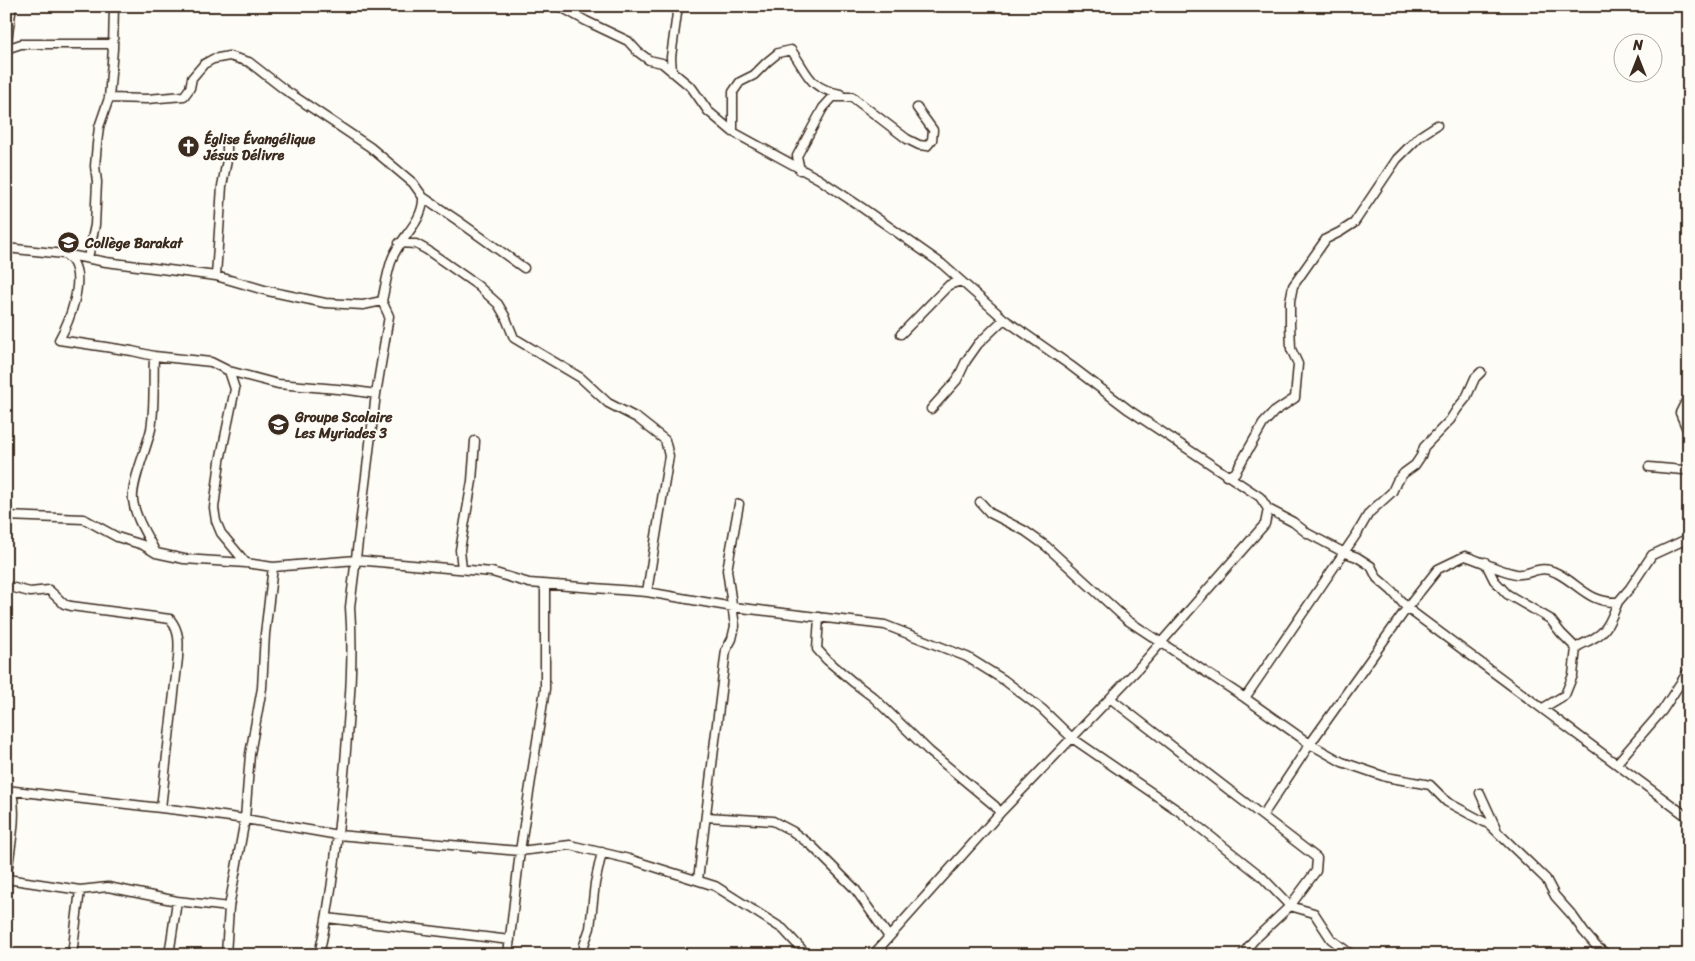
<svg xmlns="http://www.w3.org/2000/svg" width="1695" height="961" viewBox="0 0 1695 961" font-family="Sriracha,sans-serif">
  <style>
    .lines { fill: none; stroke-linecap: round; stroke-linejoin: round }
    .street-casing { stroke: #3b2a1e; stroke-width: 11 }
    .street { stroke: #fdfcf7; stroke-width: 8 }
    .labels { text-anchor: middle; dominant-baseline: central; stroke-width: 4; stroke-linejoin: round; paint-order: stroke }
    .poi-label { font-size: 14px; font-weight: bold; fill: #3b2a1e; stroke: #fdfcf7; text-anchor: start }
  </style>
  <rect width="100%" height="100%" fill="#fdfcf7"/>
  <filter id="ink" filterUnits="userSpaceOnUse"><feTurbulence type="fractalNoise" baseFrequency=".02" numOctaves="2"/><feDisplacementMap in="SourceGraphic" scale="10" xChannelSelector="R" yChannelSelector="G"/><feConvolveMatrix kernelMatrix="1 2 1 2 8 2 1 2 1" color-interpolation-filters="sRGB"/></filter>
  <g filter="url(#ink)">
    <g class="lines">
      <defs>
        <path id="street" d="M 559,6 L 586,21 L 628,41 L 638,52 L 649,60 L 662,63 L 692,88 L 708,111 L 733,132 L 819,179 L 861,207 L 942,264 L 1004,319 L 1071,366 L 1129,410 L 1260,497 L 1268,509 L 1293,522 L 1307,533 L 1343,552 L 1357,557 L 1371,566 L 1377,578 L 1392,591 L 1407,608 L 1689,818
          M 6,48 L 12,6
          M 6,49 L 21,44 L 110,44 L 113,49 L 109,98 L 99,127 L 97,144 L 95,166 L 97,182 L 95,225 L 88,258
          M 113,49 L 114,6
          M 672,72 L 671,57 L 678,6
          M 109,98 L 147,99 L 184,96 L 190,88 L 192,78 L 204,64 L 213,59 L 229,56 L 249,62 L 285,90 L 370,147 L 413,183 L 423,197 L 457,220 L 524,268
          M 733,132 L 733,92 L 740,82 L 754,75 L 767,62 L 778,53 L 791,50 C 809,74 807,87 840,94
          M 800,170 L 797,156 L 823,108 L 833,97 L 852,97 L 907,139 L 919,145 L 927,146 L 932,140 L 933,130 L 917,108
          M 399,243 L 416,244 L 427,250 L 477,285 L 498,304 L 505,316 L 514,338 L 581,378 L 608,403 L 637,418 L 665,440 L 669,456 L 667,468 L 647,592
          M 6,248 L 64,254 L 106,262 L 216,276 L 268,291 L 325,303 L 363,305 L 382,301
          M 64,254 C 67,256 71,259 73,262 C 85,282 69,322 59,340 L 132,351 L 154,356 L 211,362 L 229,371 L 278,384 L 349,390 L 376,394
          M 216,276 L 222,186 L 227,160 L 227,144
          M 901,334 L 949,285 L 961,281
          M 154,356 C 153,380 155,406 151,429 C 147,448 131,483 133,500 C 135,518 148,537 156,553
          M 229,371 L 235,389 L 220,461 L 214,508 L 216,521 L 221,533 L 246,563
          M 1689,395 L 1680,413 L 1689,434
          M 931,409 L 957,380 L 966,361 L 978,344 L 1004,319
          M 1649,467 L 1683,470 L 1689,468
          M 1226,476 L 1235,473 L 1263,424 L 1274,412 L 1295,398 L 1298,364 L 1291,349 L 1290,324 L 1290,301 L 1293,286 L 1326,239 L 1340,232 L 1354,223 L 1397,159 L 1420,136 L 1437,125
          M 980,502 L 990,513 L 1025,531 L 1046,546 L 1127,620 L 1245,698 L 1310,744 L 1342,762 L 1386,777 L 1430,785 L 1447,802 L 1490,825 L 1546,879 L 1555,896 L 1572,915 L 1584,932 L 1597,947 L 1608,955
          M 6,516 L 84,519 L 117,537 L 143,545 L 156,553 L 184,559 L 246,563 L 273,567 L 356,560 L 492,572 L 529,583 L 647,592 L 733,607 L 885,625 L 967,657 L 1004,680 L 1042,709 L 1072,738 L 1180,812 L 1262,877 L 1290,906 L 1314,913 L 1331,939 L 1352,955
          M 1485,562 L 1494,580 L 1507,594 L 1550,619 L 1561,633 L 1576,648
          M 462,569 L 460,550 L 472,481 L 475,441
          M 6,586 L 30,592 L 49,590 L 64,604 L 71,606 L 170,619 C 180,631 179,644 178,658 L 161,808
          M 819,617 L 817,649 L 827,660 L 853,682 L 873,697 L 929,751 L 995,806 L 1000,813
          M 1245,698 L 1358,532 L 1369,513 L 1392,492 L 1397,481 L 1404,473 L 1415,465 L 1421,456 L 1424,447 L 1450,420 L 1457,409 L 1466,398 L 1475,378 L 1481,372
          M 1111,699 L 1317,858 L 1316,871 L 1290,906 L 1253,941 L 1242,955
          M 1543,708 L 1565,695 L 1573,675 L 1576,648 C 1582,643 1588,642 1594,638 C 1608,631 1612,616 1618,602
          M 1617,763 L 1662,711 L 1689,670
          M 6,790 L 178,810 L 245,819 L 338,835 L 520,851 L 570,845 L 629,859 L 715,886 L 783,929 L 807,955
          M 1480,793 L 1496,828
          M 1263,815 L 1310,744 L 1407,608 L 1438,569 L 1465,556 C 1482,561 1499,571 1516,574 C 1531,576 1539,563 1557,573 C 1580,585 1589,603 1618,602 L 1630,588 L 1652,555 L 1689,538
          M 706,817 L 773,821 L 792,831 L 812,846 L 855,889 L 889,937
          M 7,879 L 80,890 L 108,887 L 177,901 L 229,907
          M 698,880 L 726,650 L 732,639 L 735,626 L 727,570 L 739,504
          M 6,885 C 8,853 18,823 12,791
          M 327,918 L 510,940
          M 72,955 L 80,890
          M 169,955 L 177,901
          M 226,955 L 229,907 L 245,819 L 250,754 L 262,688 L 265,634 L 273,567
          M 319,955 C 333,892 339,827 345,763 C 349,711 354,659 350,607 L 376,394 L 389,316 L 382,301 C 385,288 387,273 392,259 C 400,237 424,222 423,197
          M 508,955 L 520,851 L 545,689 L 545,585
          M 584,955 L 584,945 L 590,928 L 595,883 L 602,852
          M 873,955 L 1000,813 L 1137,670 L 1265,524 L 1268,509"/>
      </defs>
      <use href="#street" class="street-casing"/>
      <use href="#street" class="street"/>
    </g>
  </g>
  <defs>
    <symbol id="church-disc" viewBox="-11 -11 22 22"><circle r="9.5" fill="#3b2a1e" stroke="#fdfcf7"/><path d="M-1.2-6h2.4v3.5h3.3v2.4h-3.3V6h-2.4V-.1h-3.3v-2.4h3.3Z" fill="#fff"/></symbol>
    <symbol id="school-disc" viewBox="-11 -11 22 22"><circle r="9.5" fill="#3b2a1e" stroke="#fdfcf7"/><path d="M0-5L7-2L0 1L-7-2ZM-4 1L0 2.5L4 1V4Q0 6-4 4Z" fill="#fff"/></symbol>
  </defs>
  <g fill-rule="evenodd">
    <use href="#church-disc" x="176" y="134" width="25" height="25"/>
    <use href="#school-disc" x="56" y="230" width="25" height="25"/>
    <use href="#school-disc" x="266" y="412" width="25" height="25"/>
  </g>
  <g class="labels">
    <g class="poi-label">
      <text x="204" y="139">Église Évangélique<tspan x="204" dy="16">Jésus Délivre</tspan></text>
      <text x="85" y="243">Collège Barakat</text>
      <text x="295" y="417">Groupe Scolaire<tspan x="295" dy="16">Les Myriades 3</tspan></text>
    </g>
  </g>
  <rect width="1695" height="961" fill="none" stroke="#fdfcf7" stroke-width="25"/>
  <rect x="12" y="12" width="1670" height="936" fill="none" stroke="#3b2a1e" stroke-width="2" filter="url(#ink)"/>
  <g transform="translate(1638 58)"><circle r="24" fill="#fdfcf7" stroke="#afa8a0"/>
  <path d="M0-4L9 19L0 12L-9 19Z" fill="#3b2a1e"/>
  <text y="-8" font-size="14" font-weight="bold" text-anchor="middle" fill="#3b2a1e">N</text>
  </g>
</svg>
